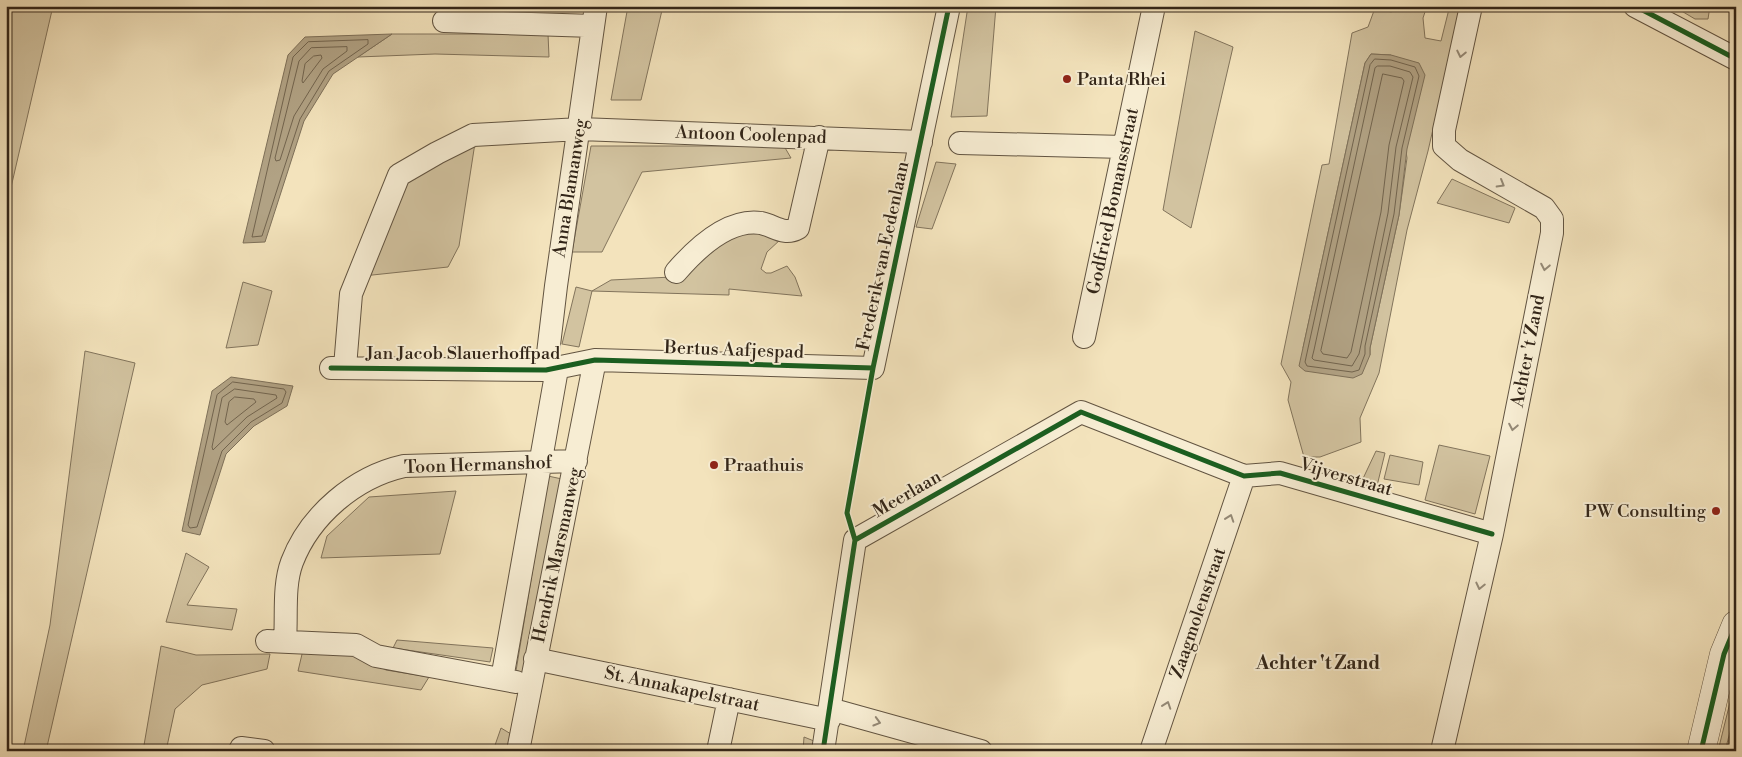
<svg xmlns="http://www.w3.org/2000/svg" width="1742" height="757" viewBox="0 0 1742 757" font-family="'Libre Bodoni',serif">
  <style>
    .green { fill: #d2c3a0; stroke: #82745c; fill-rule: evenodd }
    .water { fill: #b1a284; stroke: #7e7059 }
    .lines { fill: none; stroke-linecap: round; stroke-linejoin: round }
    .shore { stroke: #72644e; stroke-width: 1 }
    .minor-casing { stroke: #625441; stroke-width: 24 }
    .tertiary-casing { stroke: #625441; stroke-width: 29 }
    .minor { stroke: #f7edd3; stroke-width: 22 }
    .tertiary { stroke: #f7edd3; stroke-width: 28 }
    .cycleway-casing { stroke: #f7edd3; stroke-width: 8 }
    .cycleway { stroke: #1b5e20; stroke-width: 5 }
    .oneway { stroke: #948976 }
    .poi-dot { fill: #8f2418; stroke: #f7edd3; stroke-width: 2 }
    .labels { text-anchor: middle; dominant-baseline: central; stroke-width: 4; stroke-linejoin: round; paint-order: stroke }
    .poi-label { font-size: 18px; fill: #322518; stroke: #f7edd3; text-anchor: start }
    .street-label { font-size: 18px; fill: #322518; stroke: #f7edd3 }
    .neighbourhood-label { font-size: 19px; font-weight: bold; fill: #322518; stroke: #f7edd3 }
  </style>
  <rect width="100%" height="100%" fill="#f3e3bc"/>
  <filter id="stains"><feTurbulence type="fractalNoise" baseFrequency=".004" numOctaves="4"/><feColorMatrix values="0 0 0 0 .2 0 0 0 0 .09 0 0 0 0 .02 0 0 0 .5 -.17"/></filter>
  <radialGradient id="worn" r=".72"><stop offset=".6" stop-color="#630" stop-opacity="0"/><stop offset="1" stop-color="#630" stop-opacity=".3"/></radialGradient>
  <path class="green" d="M 6,6 L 53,6 L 6,209 Z
    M 628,6 L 663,6 L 641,100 L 611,100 Z
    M 968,6 L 996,6 L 987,116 L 951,117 Z
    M 1405,6 L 1427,6 L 1423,18 L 1425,38 L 1441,41 L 1449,9 L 1461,6 L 1428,151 L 1407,230 L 1379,373 L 1360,418 L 1361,442 L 1320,457 L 1304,457 L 1288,400 L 1291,382 L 1281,364 L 1322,165 L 1329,164 L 1352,33 L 1368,27 L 1375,8 L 1391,12 ZM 1371,54 L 1391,55 L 1407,158 L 1399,215 L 1370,348 L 1370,355 L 1303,348 L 1365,63 Z
    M 1673,6 L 1710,6 L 1708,19 L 1695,19 Z
    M 1195,31 L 1233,47 L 1191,228 L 1163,210 Z
    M 392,34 L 548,34 L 549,57 L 435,54 L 358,57 Z
    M 475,143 L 459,246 L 448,267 L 363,276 L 408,180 Z
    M 591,146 L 784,146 L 791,158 L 642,172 L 602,252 L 572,252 Z
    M 936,162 L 956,164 L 932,229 L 916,227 Z
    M 1452,179 L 1515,208 L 1509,223 L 1437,203 Z
    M 747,231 L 781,239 L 767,252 L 761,269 L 766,273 L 771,273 L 787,266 L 795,277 L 802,296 L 729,289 L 729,295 L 592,291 L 579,347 L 562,344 L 576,287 L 592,291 L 611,280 L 672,277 L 701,251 Z
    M 243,282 L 272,291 L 258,345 L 226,348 Z
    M 85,351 L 135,363 L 46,751 L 23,751 L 50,625 Z
    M 1439,445 L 1490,456 L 1475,514 L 1425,500 Z
    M 1376,451 L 1385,453 L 1376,490 L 1359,487 Z
    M 1390,455 L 1423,462 L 1419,485 L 1384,479 Z
    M 548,476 L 562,479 L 523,673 L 516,671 Z
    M 456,491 L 440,554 L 321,558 L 327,536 L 369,497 Z
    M 186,553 L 209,567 L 187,605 L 237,609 L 232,630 L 166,622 Z
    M 397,640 L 493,648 L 490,662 L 393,648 Z
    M 161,646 L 196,655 L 270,654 L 267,669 L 202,685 L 175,709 L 166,751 L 143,751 Z
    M 303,650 L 358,655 L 386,670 L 429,677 L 421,690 L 298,671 Z
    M 1736,678 L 1736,709 L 1725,751 L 1718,751 Z
    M 501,728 L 511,734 L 507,751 L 493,751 Z
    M 804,737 L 814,741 L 813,751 L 803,751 Z"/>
  <path class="water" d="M 392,34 L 333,74 L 304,121 L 265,242 L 243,243 L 288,55 L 305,37 Z
    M 1371,54 L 1391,55 L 1419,63 L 1425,75 L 1407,149 L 1399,215 L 1370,348 L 1370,355 L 1362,374 L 1353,378 L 1305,371 L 1299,366 L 1365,63 Z
    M 231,377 L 293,386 L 287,406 L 254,426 L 226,454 L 200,535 L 182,531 L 212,391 Z
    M 1736,710 L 1736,751 L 1726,751 Z"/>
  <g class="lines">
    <path class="shore" d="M 368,40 L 368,44 L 329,71 L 300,119 L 262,236 L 252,237 L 293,57 L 308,42 Z
      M 347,47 L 347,51 L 323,69 L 294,116 L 280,160 L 276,161 L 275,158 L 299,61 L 311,48 Z
      M 314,56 L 321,55 L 322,58 L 303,83 L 302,81 L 305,64 Z
      M 1375,59 L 1391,60 L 1415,67 L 1419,76 L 1402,148 L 1394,214 L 1365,346 L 1365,354 L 1359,370 L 1352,372 L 1307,366 L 1305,362 L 1370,65 Z
      M 1378,66 L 1390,66 L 1410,72 L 1413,77 L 1396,147 L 1388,213 L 1359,354 L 1352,366 L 1314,360 L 1312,358 L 1314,350 L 1375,68 Z
      M 1383,74 L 1402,78 L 1404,81 L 1389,145 L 1381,212 L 1351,352 L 1347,358 L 1323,354 L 1321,351 Z
      M 233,382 L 284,389 L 286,392 L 282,403 L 251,422 L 222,451 L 197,527 L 190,528 L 188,525 L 217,395 Z
      M 235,389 L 276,395 L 277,398 L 247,417 L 213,450 L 212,447 L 222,398 Z
      M 235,397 L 254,399 L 256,402 L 227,425 L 225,422 L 229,402 Z"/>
    <defs>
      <path id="minor" d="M 1635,6 L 1736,59
        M 444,21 L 593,26
        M 960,143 L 1124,147
        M 676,272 C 695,250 728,218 761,223 C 775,226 784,236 798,228 L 819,137
        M 1084,337 L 1154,6
        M 345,367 L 351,294 L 399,175 L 437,153 L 473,135 L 580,129 L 921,142
        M 331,368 L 546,370 L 595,360 L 873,368 L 949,6
        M 546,370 L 556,286 L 596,6
        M 267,641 L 356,645 L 376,656 L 516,682
        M 285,641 C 287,616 283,586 292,562 C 310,515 355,477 404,466 L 576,461
        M 535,659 L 829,720
        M 502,679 L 557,369
        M 830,709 L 981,751
        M 240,751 L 241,748 L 264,751
        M 518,751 L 595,360
        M 718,751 L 729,699
        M 823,751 L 855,540 L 1081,412 L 1244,476 L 1280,473 L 1492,534
        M 1151,751 L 1244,476
        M 1442,751 L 1492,534 L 1552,233 L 1552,219 L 1544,208 L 1460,160 L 1444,146 L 1444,130 L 1471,6"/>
      <path id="tertiary" d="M 1701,751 L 1724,654 L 1736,625"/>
    </defs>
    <use href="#minor" class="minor-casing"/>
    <use href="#tertiary" class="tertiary-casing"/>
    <use href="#minor" class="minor"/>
    <use href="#tertiary" class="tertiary"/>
    <defs>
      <path id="cycleway" d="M 1635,6 L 1736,59
        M 331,368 L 546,370 L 595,360 L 873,368
        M 855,540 L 847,513 L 873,368 L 949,6
        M 823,751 L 855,540 L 1081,412 L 1244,476 L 1280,473 L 1492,534
        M 1701,751 L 1724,654 L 1736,625"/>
    </defs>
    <use href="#cycleway" class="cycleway-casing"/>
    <use href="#cycleway" class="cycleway"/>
  </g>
  <defs><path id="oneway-chevron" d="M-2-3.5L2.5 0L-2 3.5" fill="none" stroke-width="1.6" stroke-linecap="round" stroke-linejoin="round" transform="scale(1.25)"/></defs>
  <g class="oneway">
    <use href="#oneway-chevron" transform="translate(1461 54) rotate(102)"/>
    <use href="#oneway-chevron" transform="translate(1501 184) rotate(30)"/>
    <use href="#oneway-chevron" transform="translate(1545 267) rotate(101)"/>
    <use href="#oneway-chevron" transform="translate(1513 427) rotate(101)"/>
    <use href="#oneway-chevron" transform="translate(1230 518) rotate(-71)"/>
    <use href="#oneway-chevron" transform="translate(1480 586) rotate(103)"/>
    <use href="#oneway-chevron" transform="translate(1167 705) rotate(-71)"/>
    <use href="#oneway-chevron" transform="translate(877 722) rotate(16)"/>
  </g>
  <g class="poi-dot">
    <circle cx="1067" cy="79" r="5"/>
    <circle cx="714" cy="465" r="5"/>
    <circle cx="1716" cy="511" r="5"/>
  </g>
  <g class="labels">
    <g class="poi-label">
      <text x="1077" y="79">Panta Rhei</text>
      <text x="724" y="465">Praathuis</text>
      <text x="1706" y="511" text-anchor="end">PW Consulting</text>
    </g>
    <g class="street-label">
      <text transform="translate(751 135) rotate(2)">Antoon Coolenpad</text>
      <text transform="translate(570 188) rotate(-81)">Anna Blamanweg</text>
      <text transform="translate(1113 201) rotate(-78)">Godfried Bomansstraat</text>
      <text transform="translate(883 256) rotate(-78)">Frederik van Eedenlaan</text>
      <text transform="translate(734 350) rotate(2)">Bertus Aafjespad</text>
      <text transform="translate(1528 351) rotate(-79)">Achter 't Zand</text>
      <text x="463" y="353">Jan Jacob Slauerhoffpad</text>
      <text transform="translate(478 465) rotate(-2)">Toon Hermanshof</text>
      <text transform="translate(1346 477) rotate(16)">Vijverstraat</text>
      <text transform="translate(907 494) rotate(-30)">Meerlaan</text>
      <text transform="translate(557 555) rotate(-78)">Hendrik Marsmanweg</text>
      <text transform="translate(1198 613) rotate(-71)">Zaagmolenstraat</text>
      <text transform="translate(682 689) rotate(12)">St. Annakapelstraat</text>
    </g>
    <g class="neighbourhood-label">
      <text x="1318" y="663">Achter 't Zand</text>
    </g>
  </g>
  <rect width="1742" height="757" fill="none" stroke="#f3e3bc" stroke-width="25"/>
  <rect x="8" y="8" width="1727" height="742" fill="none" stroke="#322518" stroke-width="2.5"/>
  <rect x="12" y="12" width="1717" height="732" fill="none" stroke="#322518"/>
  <rect width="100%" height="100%" filter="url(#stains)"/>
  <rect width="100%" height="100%" fill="url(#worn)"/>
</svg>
